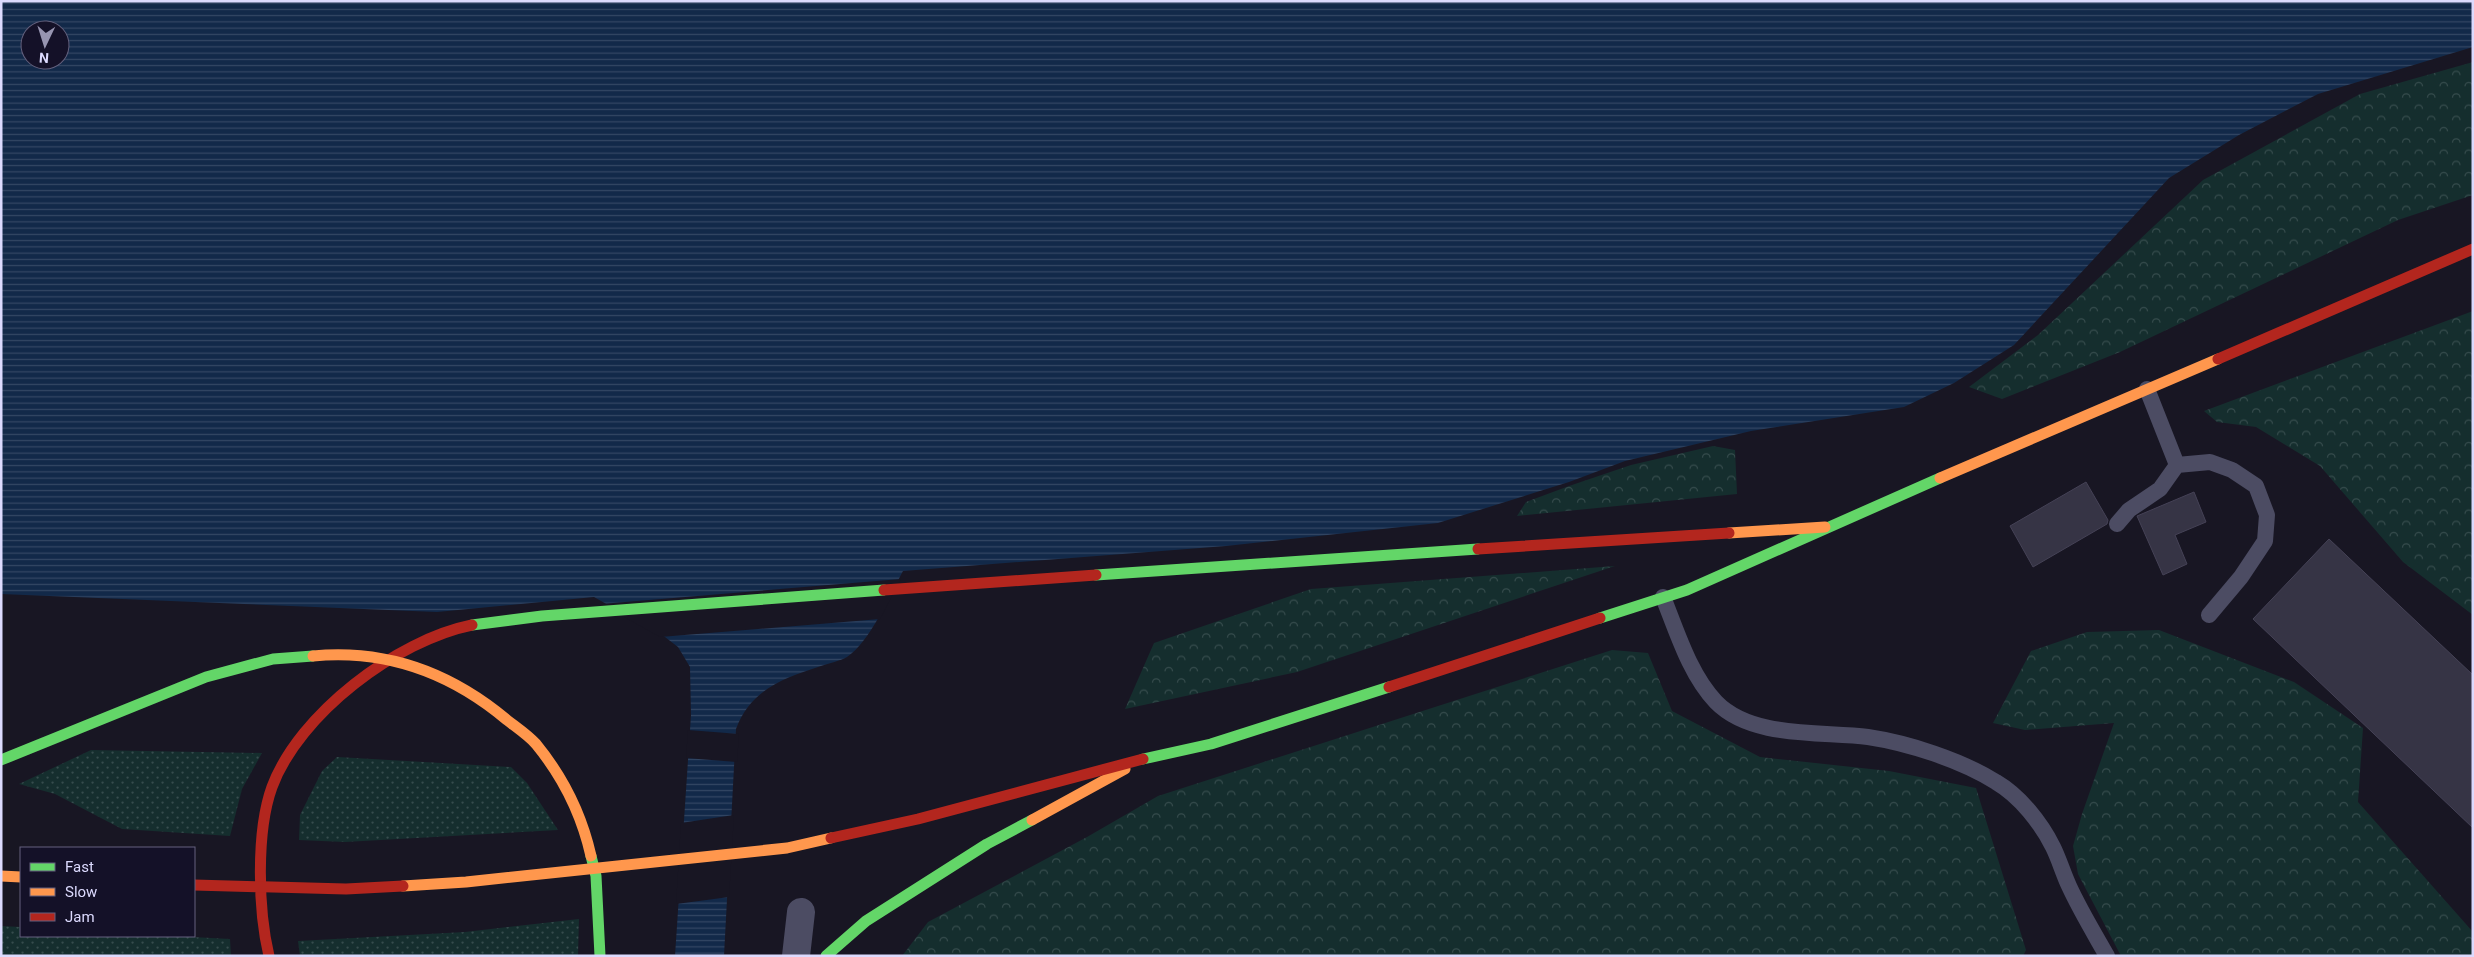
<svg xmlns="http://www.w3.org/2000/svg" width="2474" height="957" viewBox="0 0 2474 957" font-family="Roboto,sans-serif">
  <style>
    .grass { fill: url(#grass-dots) }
    .forest { fill: url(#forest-crowns) }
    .water { fill: url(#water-rules); fill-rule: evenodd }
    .pier { fill: #181623 }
    .building { fill: #363445; stroke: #454256 }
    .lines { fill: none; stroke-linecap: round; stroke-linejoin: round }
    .lane { stroke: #4c4c63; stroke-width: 16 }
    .street { stroke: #4c4c63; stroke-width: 28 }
    .fast { stroke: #63d668; stroke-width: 11 }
    .slow { stroke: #ff974d; stroke-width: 11 }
    .jam { stroke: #b3261e; stroke-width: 11 }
    .fast-bridge { stroke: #63d668; stroke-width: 11 }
    .slow-bridge { stroke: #ff974d; stroke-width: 11 }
    .jam-bridge { stroke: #b3261e; stroke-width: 11 }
  </style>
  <defs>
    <pattern id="grass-dots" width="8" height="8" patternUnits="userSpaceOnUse" patternTransform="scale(1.25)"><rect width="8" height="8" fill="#152e2e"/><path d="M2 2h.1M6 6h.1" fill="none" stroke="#364c4d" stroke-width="1.8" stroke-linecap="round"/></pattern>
    <pattern id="forest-crowns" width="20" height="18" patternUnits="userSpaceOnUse" patternTransform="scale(1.25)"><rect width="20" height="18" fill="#152e2e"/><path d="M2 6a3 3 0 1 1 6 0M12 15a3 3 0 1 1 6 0" fill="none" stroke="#364c4d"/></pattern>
    <pattern id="water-rules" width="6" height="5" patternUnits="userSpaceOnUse" patternTransform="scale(1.25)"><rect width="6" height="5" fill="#122949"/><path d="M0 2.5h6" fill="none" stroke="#344764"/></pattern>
  </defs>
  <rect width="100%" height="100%" fill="#181623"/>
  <path class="grass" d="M 91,750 L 262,753 L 242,789 L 230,836 L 122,829 L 55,794 L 19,784 Z
    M 337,757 L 511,767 L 527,783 L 558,830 L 345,842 L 299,840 L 300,815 L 322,771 Z
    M 579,919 L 578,956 L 300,956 L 298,941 L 465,932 Z
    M 1,926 L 21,927 L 21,936 L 173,936 L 230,939 L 231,956 L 1,956 Z"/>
  <path class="forest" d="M 2473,62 L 2473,195 L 2398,220 L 2120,352 L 2002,399 L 1969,387 L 2038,335 L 2203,180 L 2360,94 Z
    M 2473,311 L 2473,615 L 2403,562 L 2320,466 L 2256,427 L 2217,422 L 2204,411 Z
    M 1713,446 L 1735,450 L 1737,494 L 1517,516 L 1526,502 L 1569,486 L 1631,465 Z
    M 1615,566 L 1297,672 L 1125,709 L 1154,643 L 1311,589 Z
    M 2159,630 L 2294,682 L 2363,728 L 2358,802 L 2473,932 L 2473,956 L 2121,956 L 2078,874 L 2073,846 L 2082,814 L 2114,723 L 2025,730 L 1993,723 L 2031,651 L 2087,632 Z
    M 1612,650 L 1648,653 L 1672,711 L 1760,757 L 1889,771 L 1976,788 L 2026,950 L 2023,956 L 902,956 L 928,922 L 1087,837 L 1158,796 Z"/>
  <path class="water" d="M 1,1 L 2473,1 L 2473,47 L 2318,94 L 2239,135 L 2169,178 L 2014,345 L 1954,383 L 1904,407 L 1751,431 L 1625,461 L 1569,482 L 1438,523 L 1226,546 L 903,571 C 890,595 870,642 847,657 C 840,661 829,663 821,666 C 784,678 751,689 736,729 L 724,956 L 675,956 L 691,715 L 690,667 L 678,647 L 665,637 L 594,597 L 437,612 L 1,594 ZM 30,30 L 60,30 L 60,60 L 30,60 Z"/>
  <path class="pier" d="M 901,579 L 880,619 L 660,637 L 601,604 Z
    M 688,730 L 739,734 L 737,762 L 686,758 Z
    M 734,815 L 729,897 L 676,904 L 681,823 Z"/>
  <path class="building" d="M 2086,482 L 2108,520 L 2107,524 L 2033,567 L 2010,526 Z
    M 2194,492 L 2206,522 L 2175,535 L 2187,564 L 2163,575 L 2137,516 Z
    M 2329,539 L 2473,675 L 2473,828 L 2253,619 Z"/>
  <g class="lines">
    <path class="lane" d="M 2147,389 L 2177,465
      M 2117,524 L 2129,510 L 2160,489 L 2177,465 L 2210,462 L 2232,470 L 2256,486 L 2267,515 L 2265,541 L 2241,577 L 2209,615
      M 1663,597 C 1677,632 1690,675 1716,702 C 1752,739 1822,731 1868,737 C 1908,743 1961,760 1996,782 C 2020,796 2041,823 2053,847 C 2059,859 2063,873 2069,886 C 2080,910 2094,933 2107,956"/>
    <path class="street" d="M 796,956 L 801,912"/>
    <path class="fast" d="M 1096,575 L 1478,549
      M 1600,618 L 1687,590 L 1940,478
      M 472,625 L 542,616 L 884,590
      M 1143,759 L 1211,744 L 1389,687
      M 826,956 L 866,921 L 987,844 L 1032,820"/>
    <path class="slow" d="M 1940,478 L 2218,359
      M 1729,533 L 1825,527
      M 1032,820 L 1125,769
      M 1,876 L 21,877"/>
    <path class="jam" d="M 2218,359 L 2473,249
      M 1478,549 L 1729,533
      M 884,590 L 1096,575
      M 1389,687 L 1600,618
      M 269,956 C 258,910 256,831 272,787 C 299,714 397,640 472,625"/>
    <path class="fast-bridge" d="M 1,760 L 206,677 L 273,659 L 313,656
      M 591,856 L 596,876 L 600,956"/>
    <path class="slow-bridge" d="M 313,656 C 386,649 451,673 507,720 C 516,727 528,735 536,744 C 563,777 582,816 591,856
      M 403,886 L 466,882 L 787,848 L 831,838"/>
    <path class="jam-bridge" d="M 831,838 L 918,819 L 1143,759
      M 194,885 L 346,889 L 403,886"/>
  </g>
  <rect width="2474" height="957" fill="none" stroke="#dcdafe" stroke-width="5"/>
  <rect x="20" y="847" width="175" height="90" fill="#141128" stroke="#64617e"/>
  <rect x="30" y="863" width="25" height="8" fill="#63d668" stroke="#64617e"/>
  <text x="65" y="872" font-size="15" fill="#dcdafe">Fast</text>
  <rect x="30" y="888" width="25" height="8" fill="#ff974d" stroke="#64617e"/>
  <text x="65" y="897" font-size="15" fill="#dcdafe">Slow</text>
  <rect x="30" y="913" width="25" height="8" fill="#b3261e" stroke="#64617e"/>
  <text x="65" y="922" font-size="15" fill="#dcdafe">Jam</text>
  <g transform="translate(45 45) rotate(184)"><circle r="24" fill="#141128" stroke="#64617e"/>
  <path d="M0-4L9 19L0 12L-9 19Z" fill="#9795b1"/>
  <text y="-8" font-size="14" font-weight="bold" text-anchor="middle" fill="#dcdafe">N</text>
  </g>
</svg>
